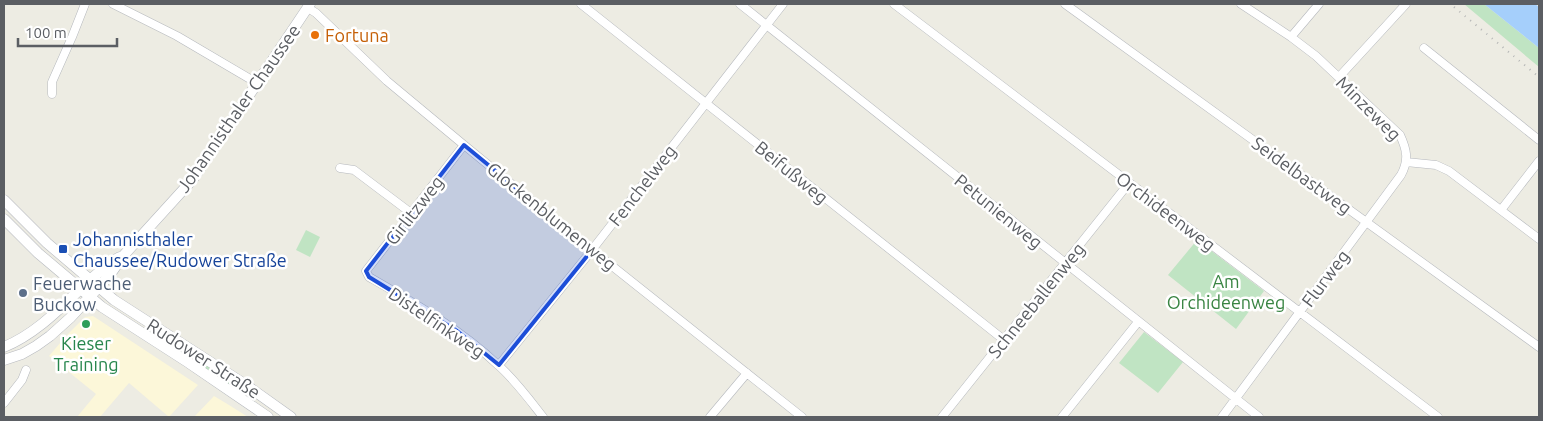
<svg xmlns="http://www.w3.org/2000/svg" width="1543" height="421" viewBox="0 0 1543 421" font-family="Ubuntu,sans-serif">
  <style>
    .commercial { fill: #fcf7d9 }
    .green { fill: #c0e4c3 }
    .water { fill: #a5cffb }
    .lines { fill: none; stroke-linecap: round; stroke-linejoin: round }
    .street-casing { stroke: #b5b8bd; stroke-width: 9 }
    .secondary-casing { stroke: #b6b9bf; stroke-width: 11 }
    .street { stroke: #fff; stroke-width: 8 }
    .secondary { stroke: #fff; stroke-width: 10 }
    .rail { stroke: #b4b5b5; stroke-width: 2; stroke-dasharray: 1 6; stroke-linecap: butt }
    .marked { fill: #1d4ed8; fill-opacity: 0.2; stroke: #1d4ed8; stroke-width: 4; stroke-linejoin: round }
    .food-dot { fill: #e8710a; stroke: #fff; stroke-width: 2 }
    .transit-dot { fill: #1a4fb4; stroke: #fff; stroke-width: 2 }
    .service-dot { fill: #5c6f8a; stroke: #fff; stroke-width: 2 }
    .leisure-dot { fill: #2e9e5b; stroke: #fff; stroke-width: 2 }
    .labels { text-anchor: middle; dominant-baseline: central; stroke-width: 5; stroke-linejoin: round; paint-order: stroke }
    .food-label { font-size: 18px; fill: #c56008; stroke: #fff; text-anchor: start }
    .street-label { font-size: 18px; fill: #5b5e63; stroke: #fff }
    .transit-label { font-size: 18px; fill: #164399; stroke: #fff; text-anchor: start }
    .park-label { font-size: 18px; fill: #398442; stroke: #fff }
    .service-label { font-size: 18px; fill: #4e5e75; stroke: #fff; text-anchor: start }
    .leisure-label { font-size: 18px; fill: #27864d; stroke: #fff }
  </style>
  <rect width="100%" height="100%" fill="#edece3"/>
  <path class="commercial" d="M 93,316 L 198,385 L 169,417 L 129,383 L 100,417 L 77,417 L 96,394 L 49,356 L 66,336 L 85,317 Z
    M 214,396 L 229,405 L 248,417 L 194,417 Z"/>
  <path class="green" d="M 1464,4 L 1484,4 L 1539,48 L 1539,67 Z
    M 306,230 L 320,237 L 310,257 L 296,250 Z
    M 1197,240 L 1264,291 L 1236,329 L 1168,275 Z
    M 1144,332 L 1183,362 L 1158,393 L 1119,363 Z
    M 198,360 L 243,389 L 242,393 L 197,364 Z"/>
  <path class="water" d="M 1484,4 L 1535,4 L 1539,7 L 1539,48 Z"/>
  <g class="lines">
    <defs>
      <path id="street" d="M 113,4 L 177,36 L 257,83
        M 581,4 L 1004,340
        M 740,4 L 1259,417
        M 894,4 L 1438,417
        M 1065,4 L 1539,347
        M 308,8 L 316,13 L 387,81 L 464,145 L 592,250 L 802,417
        M 1291,37 L 1319,4
        M 1424,48 L 1539,140
        M 1339,77 L 1406,4
        M 52,94 L 52,82 L 72,37 L 85,4
        M 464,145 L 366,271 L 369,277 C 414,303 460,329 498,365 C 515,380 529,399 543,417
        M 1406,162 L 1436,165 L 1449,171 L 1539,239
        M 340,168 L 354,170 L 411,213
        M 1501,210 L 1539,161
        M 499,365 L 588,255 L 783,4
        M 4,403 L 22,380 L 26,370
        M 710,417 L 747,373
        M 942,417 L 1129,183
        M 1062,417 L 1138,322
        M 1222,417 L 1401,175 C 1409,160 1407,150 1400,135 L 1316,56 L 1291,37 L 1241,4"/>
      <path id="secondary" d="M 4,200 L 47,243 L 114,300 L 246,385 L 291,417
        M 4,219 L 38,253 L 102,307 L 189,363 L 268,417
        M 4,347 C 38,333 63,305 89,281 C 99,272 108,263 120,257
        M 4,360 L 22,354 L 36,346 L 50,336 L 70,318 L 109,276 L 123,256 L 193,179 L 310,4"/>
    </defs>
    <use href="#street" class="street-casing"/>
    <use href="#secondary" class="secondary-casing"/>
    <use href="#street" class="street"/>
    <use href="#secondary" class="secondary"/>
    <path class="rail" d="M 1454,7 L 1539,77"/>
  </g>
  <path class="marked" d="M 464,145 L 592,250 L 499,365 L 457,331 L 369,277 L 366,271 Z"/>
  <circle class="food-dot" cx="315" cy="35" r="5"/>
  <rect class="transit-dot" x="58" y="244" width="10" height="10" rx="2.5"/>
  <circle class="service-dot" cx="23" cy="293" r="5"/>
  <circle class="leisure-dot" cx="86" cy="324" r="5"/>
  <g class="labels">
    <g class="food-label">
      <text x="325" y="35">Fortuna</text>
    </g>
    <g class="street-label">
      <text transform="translate(238 108) rotate(-55)">Johannisthaler Chaussee</text>
      <text transform="translate(1369 108) rotate(45)">Minzeweg</text>
      <text transform="translate(792 172) rotate(39)">Beifußweg</text>
      <text transform="translate(1302 175) rotate(36)">Seidelbastweg</text>
      <text transform="translate(642 185) rotate(-52)">Fenchelweg</text>
      <text transform="translate(414 210) rotate(-52)">Girlitzweg</text>
      <text transform="translate(999 211) rotate(39)">Petunienweg</text>
      <text transform="translate(1166 211) rotate(37)">Orchideenweg</text>
      <text transform="translate(552 216) rotate(39)">Glockenblumenweg</text>
      <text transform="translate(1325 278) rotate(-53)">Flurweg</text>
      <text transform="translate(1036 300) rotate(-51)">Schneeballenweg</text>
      <text transform="translate(437 322) rotate(34)">Distelfinkweg</text>
      <text transform="translate(204 358) rotate(33)">Rudower Straße</text>
    </g>
    <g class="transit-label">
      <text x="73" y="239">Johannisthaler<tspan x="73" dy="21">Chaussee/Rudower Straße</tspan></text>
    </g>
    <g class="park-label">
      <text x="1226" y="281">Am<tspan x="1226" dy="21">Orchideenweg</tspan></text>
    </g>
    <g class="service-label">
      <text x="33" y="283">Feuerwache<tspan x="33" dy="21">Buckow</tspan></text>
    </g>
    <g class="leisure-label">
      <text x="86" y="343">Kieser<tspan x="86" dy="21">Training</tspan></text>
    </g>
  </g>
  <rect width="1543" height="421" fill="none" stroke="#5b5e63" stroke-width="10"/>
  <path d="M18 38v8h99v-8" fill="none" stroke="#5b5e63" stroke-width="2.5"/>
  <text x="25" y="38" font-size="15" fill="#5b5e63" stroke="#ffffff" stroke-width="4" paint-order="stroke">100 m</text>
</svg>
